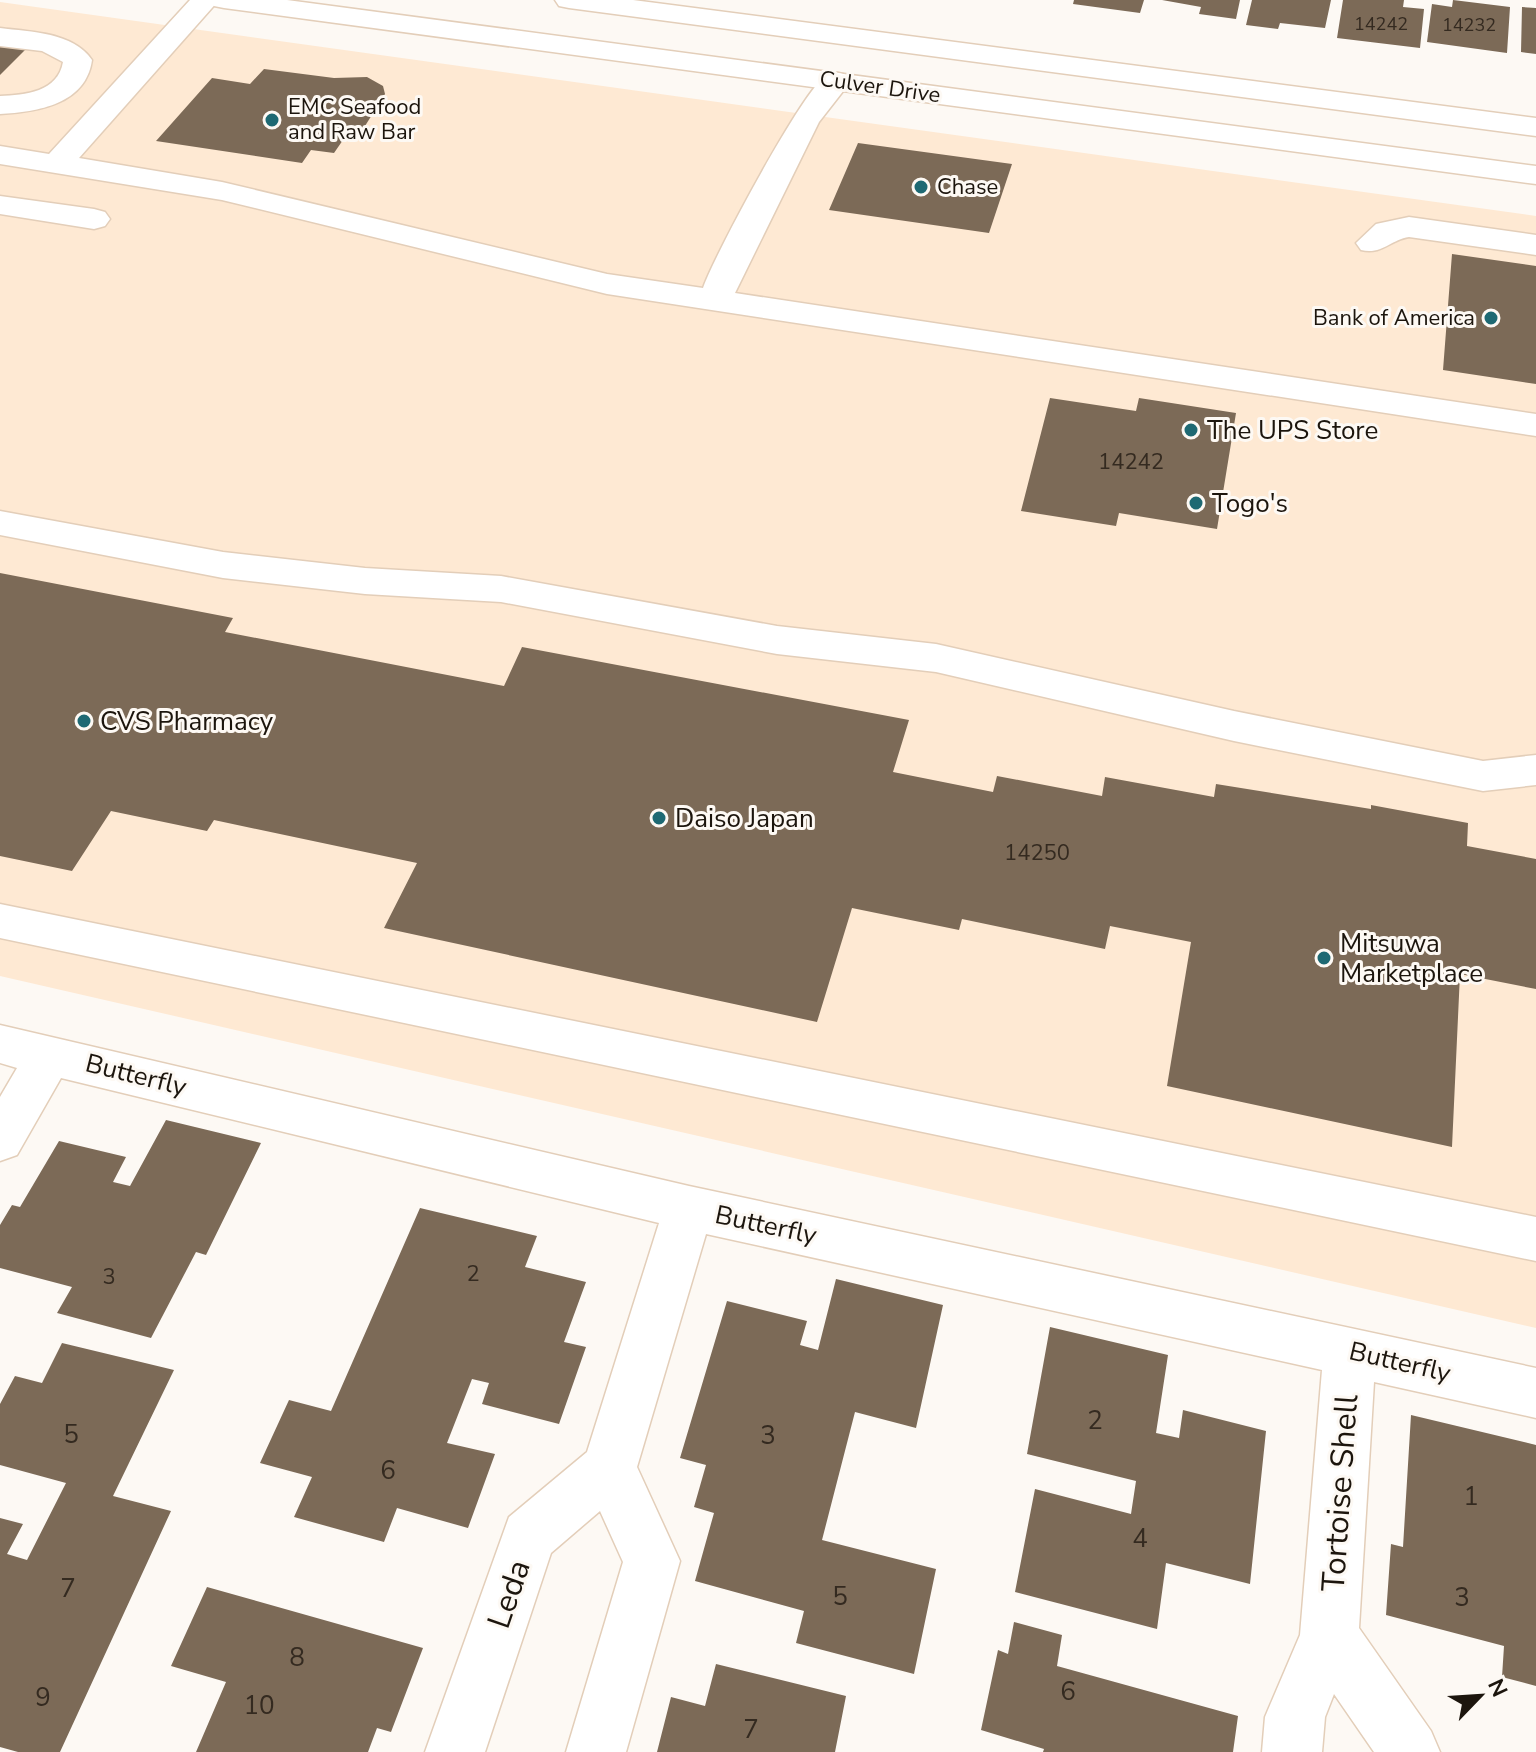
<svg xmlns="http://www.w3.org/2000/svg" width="1536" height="1752" viewBox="0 0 1536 1752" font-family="'Nunito Sans',sans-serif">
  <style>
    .built { fill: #fee9d3 }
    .building { fill: #7c6a57 }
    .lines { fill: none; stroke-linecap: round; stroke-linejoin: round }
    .minor-casing { stroke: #e3ceb9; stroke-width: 3 }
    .major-casing { stroke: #e3ceb9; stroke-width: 3 }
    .minor { fill: #fff; fill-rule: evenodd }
    .major { fill: #fff; fill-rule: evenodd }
    .poi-dot { fill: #1e6973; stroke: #fdf9f4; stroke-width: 3 }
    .labels { text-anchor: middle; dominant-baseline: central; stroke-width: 6; stroke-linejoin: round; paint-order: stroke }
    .far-number-label { font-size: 18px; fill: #342a20 }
    .far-street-label { font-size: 22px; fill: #1c150d; stroke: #fdf9f4 }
    .far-poi-label { font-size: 22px; fill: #1c150d; stroke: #fdf9f4; text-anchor: start }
    .number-label { font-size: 22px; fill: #342a20 }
    .poi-label { font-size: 26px; fill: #1c150d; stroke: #fdf9f4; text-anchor: start }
    .street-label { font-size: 26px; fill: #1c150d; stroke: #fdf9f4 }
    .near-number-label { font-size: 26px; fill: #342a20 }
    .near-street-label { font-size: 32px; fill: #1c150d; stroke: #fdf9f4 }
  </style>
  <rect width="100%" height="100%" fill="#fdf9f4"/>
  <path class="built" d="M 0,2 L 1536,216 L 1536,1328 L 0,976 Z"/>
  <path class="building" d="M 1074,0 L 1144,0 L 1140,13 L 1073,4 Z
    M 1162,0 L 1240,0 L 1236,19 L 1199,14 L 1201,7 Z
    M 1252,0 L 1331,0 L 1325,28 L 1280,23 L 1278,29 L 1246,25 Z
    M 1343,0 L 1404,0 L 1403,7 L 1424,9 L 1420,48 L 1337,38 Z
    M 1453,0 L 1510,7 L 1507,53 L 1427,42 L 1432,4 L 1452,7 Z
    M 1522,7 L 1536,8 L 1536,54 L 1521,52 Z
    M 0,45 L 26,49 L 0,75 Z
    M 264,69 L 334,78 L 367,77 L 383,86 L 385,94 L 355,142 L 343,140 L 334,153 L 311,150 L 302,163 L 156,141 L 212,78 L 250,84 Z
    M 858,143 L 1012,164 L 989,233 L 829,210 Z
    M 1452,254 L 1536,266 L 1536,384 L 1443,370 Z
    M 1050,398 L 1136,411 L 1139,398 L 1236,413 L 1217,529 L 1119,513 L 1116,526 L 1021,511 Z
    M 0,573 L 233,618 L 225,632 L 504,686 L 522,647 L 909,720 L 893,772 L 993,792 L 997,776 L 1102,796 L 1105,777 L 1214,797 L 1216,784 L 1371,809 L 1371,805 L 1468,823 L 1467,846 L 1536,859 L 1536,989 L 1460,974 L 1452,1147 L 1167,1086 L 1191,942 L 1110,926 L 1105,949 L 962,919 L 959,930 L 852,908 L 817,1022 L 384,928 L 417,863 L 214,820 L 207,831 L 111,811 L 72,871 L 0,856 Z
    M 166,1120 L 261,1143 L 206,1255 L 196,1252 L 151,1338 L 57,1313 L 72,1287 L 0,1268 L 0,1225 L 12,1205 L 20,1207 L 59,1141 L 126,1157 L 113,1182 L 130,1186 Z
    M 420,1208 L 537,1236 L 525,1267 L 586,1282 L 564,1342 L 586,1347 L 559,1424 L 482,1404 L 489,1383 L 472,1379 L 447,1443 L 495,1454 L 468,1528 L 397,1508 L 384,1542 L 294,1517 L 312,1477 L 260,1463 L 289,1400 L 331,1411 Z
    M 836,1279 L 943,1305 L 916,1428 L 855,1412 L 822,1540 L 936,1569 L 914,1674 L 796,1643 L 804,1611 L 695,1581 L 714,1513 L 694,1507 L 706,1465 L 680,1458 L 727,1301 L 807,1321 L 800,1345 L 818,1350 Z
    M 1050,1327 L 1168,1355 L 1156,1433 L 1179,1438 L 1183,1410 L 1266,1431 L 1250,1584 L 1166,1563 L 1157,1629 L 1015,1592 L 1035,1489 L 1131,1514 L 1136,1481 L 1027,1454 Z
    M 62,1343 L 174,1370 L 113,1496 L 171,1511 L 60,1752 L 18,1752 L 0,1747 L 0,1518 L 23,1524 L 7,1554 L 27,1560 L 66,1483 L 0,1465 L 0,1404 L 15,1376 L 42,1383 Z
    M 1411,1415 L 1536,1445 L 1536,1686 L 1502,1677 L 1504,1646 L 1386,1615 L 1391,1544 L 1403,1547 Z
    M 207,1587 L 423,1648 L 391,1732 L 377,1728 L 368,1752 L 196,1752 L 226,1682 L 171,1666 Z
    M 1014,1622 L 1062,1635 L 1057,1666 L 1238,1716 L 1233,1752 L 1043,1752 L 1044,1749 L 981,1730 L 998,1650 L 1008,1654 Z
    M 716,1664 L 846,1696 L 835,1752 L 657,1752 L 671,1697 L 705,1706 Z"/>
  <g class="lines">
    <defs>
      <path id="minor" d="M 190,0 L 219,0 L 79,158 L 222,182 L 607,274 L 703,288 C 713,258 805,85 828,74 C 834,71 840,73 846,75 L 851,81 L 819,122 L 735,293 L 1536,414 L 1536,436 L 607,294 L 222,200 L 0,164 L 0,146 L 49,154 Z
        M 0,28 C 31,32 73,32 92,60 C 86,104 38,112 0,114 L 0,96 C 25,95 58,92 63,62 L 42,51 L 0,46 Z
        M 0,196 L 94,209 L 105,212 L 110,219 L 105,226 L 94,229 L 0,214 Z
        M 1409,217 L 1536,235 L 1536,255 L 1409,237 C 1390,240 1382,255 1361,250 L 1356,243 L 1376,224 Z
        M 0,511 L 223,552 L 365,568 L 501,576 L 777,626 L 936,644 L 1234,711 L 1483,761 L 1536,755 L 1536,785 L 1483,791 L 1234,741 L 936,672 L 777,654 L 501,602 L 365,594 L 223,578 L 0,535 Z
        M 0,904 L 1536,1217 L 1536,1261 L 0,938 Z
        M 0,1025 L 689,1186 L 1536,1368 L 1536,1418 L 1374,1382 L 1359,1628 L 1431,1731 L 1440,1752 L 1374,1752 L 1334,1694 L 1325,1717 L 1322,1752 L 1262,1752 L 1265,1717 L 1300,1635 L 1322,1370 L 706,1234 L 637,1467 L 680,1561 L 626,1752 L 566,1752 L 623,1562 L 600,1511 L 551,1553 L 485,1752 L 425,1752 L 509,1517 L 587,1452 L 659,1223 L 61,1078 L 17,1155 L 0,1161 L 0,1097 L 17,1068 L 0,1063 Z"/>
      <path id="major" d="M 210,0 L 287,0 L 1536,166 L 1536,184 L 224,8 L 214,6 Z
        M 555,0 L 633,0 L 1536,118 L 1536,136 L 569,8 L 559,6 Z"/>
    </defs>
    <use href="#minor" class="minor-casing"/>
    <use href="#major" class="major-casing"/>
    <use href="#minor" class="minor"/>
    <use href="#major" class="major"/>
  </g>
  <g class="poi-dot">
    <circle cx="272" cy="120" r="8"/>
    <circle cx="921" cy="187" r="8"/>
    <circle cx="1491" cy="318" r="8"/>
    <circle cx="1191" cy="430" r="8"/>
    <circle cx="1196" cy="503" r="8"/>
    <circle cx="84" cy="721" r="8"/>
    <circle cx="659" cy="818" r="8"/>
    <circle cx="1324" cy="958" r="8"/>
  </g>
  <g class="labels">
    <g class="far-number-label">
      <text x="1381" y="24">14242</text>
      <text x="1469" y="25">14232</text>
    </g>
    <g class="far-street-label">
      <text transform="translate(880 87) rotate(8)">Culver Drive</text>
    </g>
    <g class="far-poi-label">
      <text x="288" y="107">EMC Seafood<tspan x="288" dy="25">and Raw Bar</tspan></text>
      <text x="937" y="187">Chase</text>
      <text x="1475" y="318" text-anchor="end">Bank of America</text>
    </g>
    <g class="number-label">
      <text x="1131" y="462">14242</text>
      <text x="1037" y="853">14250</text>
      <text x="473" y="1274">2</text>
      <text x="109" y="1277">3</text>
    </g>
    <g class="poi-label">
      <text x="1207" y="430">The UPS Store</text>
      <text x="1212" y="503">Togo's</text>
      <text x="100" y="721">CVS Pharmacy</text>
      <text x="675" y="818">Daiso Japan</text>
      <text x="1340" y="943">Mitsuwa<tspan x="1340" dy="30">Marketplace</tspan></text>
    </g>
    <g class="street-label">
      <text transform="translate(136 1075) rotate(14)">Butterfly</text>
      <text transform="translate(766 1225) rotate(12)">Butterfly</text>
      <text transform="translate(1400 1362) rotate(13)">Butterfly</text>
    </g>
    <g class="near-number-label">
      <text x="1095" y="1420">2</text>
      <text x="71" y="1434">5</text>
      <text x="768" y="1435">3</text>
      <text x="388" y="1470">6</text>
      <text x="1471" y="1496">1</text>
      <text x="1140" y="1538">4</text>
      <text x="68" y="1588">7</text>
      <text x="840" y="1596">5</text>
      <text x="1462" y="1597">3</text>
      <text x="297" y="1657">8</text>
      <text x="1068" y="1691">6</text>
      <text x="43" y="1697">9</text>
      <text x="259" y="1705">10</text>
      <text x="751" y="1729">7</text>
    </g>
    <g class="near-street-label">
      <text transform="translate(1340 1493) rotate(-86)">Tortoise Shell</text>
      <text transform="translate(509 1594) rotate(-71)">Leda</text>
    </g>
  </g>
  <g transform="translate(1480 1696) rotate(65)" stroke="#fdf9f4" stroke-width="6" paint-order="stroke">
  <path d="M0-6L14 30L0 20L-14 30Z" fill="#1c150d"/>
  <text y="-12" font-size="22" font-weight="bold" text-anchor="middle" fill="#1c150d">N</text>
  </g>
</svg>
